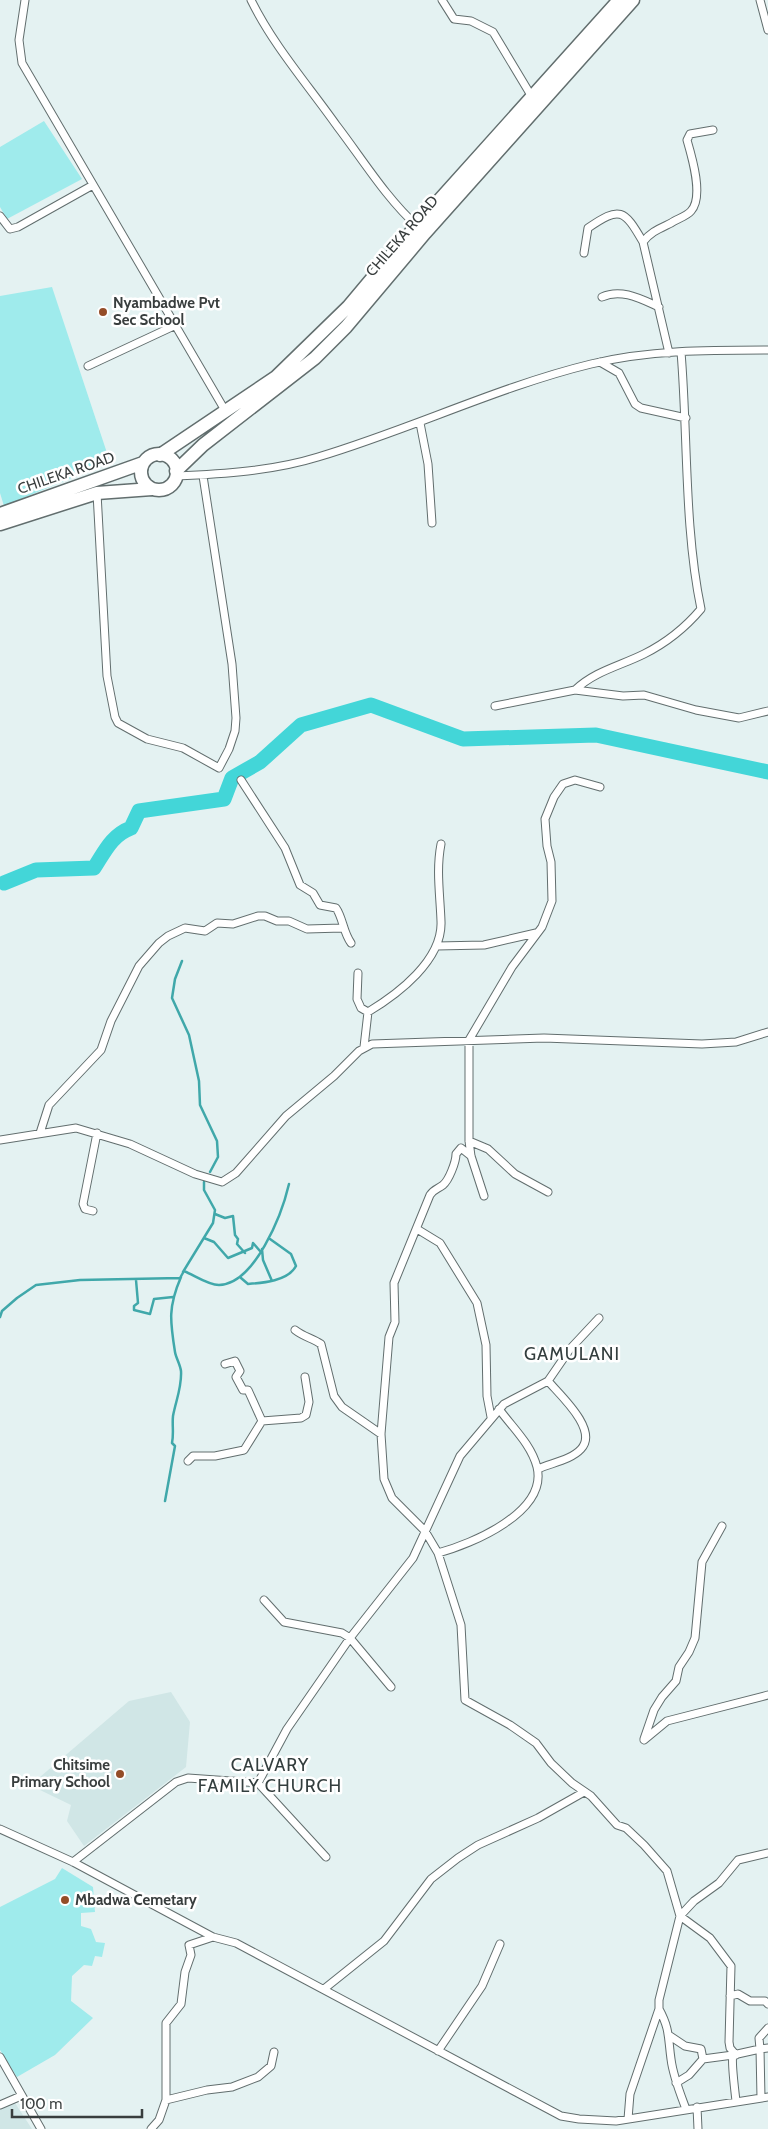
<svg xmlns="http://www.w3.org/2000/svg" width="768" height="2129" viewBox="0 0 768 2129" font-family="Cabin,sans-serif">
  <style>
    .built { fill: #d0e6e6 }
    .green { fill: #9febec }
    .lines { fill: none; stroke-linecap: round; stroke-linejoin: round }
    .stream { stroke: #40a8aa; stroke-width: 2.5 }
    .river { stroke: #43d6d8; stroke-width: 15 }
    .street-casing { stroke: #626e6e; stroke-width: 9 }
    .highway-casing { stroke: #626e6e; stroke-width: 15 }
    .street { stroke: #fff; stroke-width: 7 }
    .highway { stroke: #fff; stroke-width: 12 }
    .poi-dot { fill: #944d28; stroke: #fff; stroke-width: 2 }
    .labels { text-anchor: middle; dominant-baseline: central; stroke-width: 5; stroke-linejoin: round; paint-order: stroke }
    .street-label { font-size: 15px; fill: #393e3e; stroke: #fff }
    .poi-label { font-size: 15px; font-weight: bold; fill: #393e3e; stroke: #fff; text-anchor: start }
    .quarter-label { font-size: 18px; letter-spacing: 1px; fill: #333e3e; stroke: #fff }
  </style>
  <rect width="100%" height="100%" fill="#e4f2f2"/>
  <path class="built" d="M 171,1692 L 190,1722 L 186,1767 L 84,1846 L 67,1821 L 71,1805 L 40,1790 L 40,1777 L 129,1701 Z
    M 15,2102 L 15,2103 L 32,2129 L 0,2129 L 0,2109 Z"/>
  <path class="green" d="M 44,121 L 82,179 L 7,219 L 0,207 L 0,147 Z
    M 52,287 L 110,462 L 4,506 L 0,493 L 0,296 Z
    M 62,1868 L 93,1887 L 95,1912 L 81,1913 L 81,1926 L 91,1929 L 96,1942 L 105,1943 L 102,1957 L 95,1956 L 92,1966 L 84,1965 L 72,1976 L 71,2001 L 93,2018 L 55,2055 L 17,2077 L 0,2050 L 0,1907 L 55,1879 Z"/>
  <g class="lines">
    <path class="stream" d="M 0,886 L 4,883
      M 182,961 L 175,979 L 172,998 L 189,1035 L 199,1081 L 200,1105 L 217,1141 L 218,1157 L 210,1172
      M 215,1214 L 225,1218 L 233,1216 L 235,1235 L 238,1239 L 237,1244 L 245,1253
      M 204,1238 L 214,1242 L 228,1258 L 252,1248 L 253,1243 L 260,1251
      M 262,1249 L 263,1260 L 272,1281
      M 183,1272 L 213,1223 L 215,1210 L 204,1190 L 204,1182
      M 241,1278 L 248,1284 C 263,1283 288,1281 296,1266 L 291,1254 L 270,1239
      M 136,1280 L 138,1303 L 134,1306 L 134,1310 L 150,1314 L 154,1299 L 173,1297
      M 0,1317 L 2,1311 L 17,1298 L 36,1285 L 80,1280 L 180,1278 L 184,1271 C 194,1275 208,1285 219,1285 C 255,1284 282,1214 289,1184
      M 165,1501 L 175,1446 L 172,1443 C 174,1434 172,1425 173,1416 C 176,1400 182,1387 181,1371 C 180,1364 176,1358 175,1352 C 170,1321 168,1307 181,1277"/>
    <path class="river" d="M 4,883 L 36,870 L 94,868 C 105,851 112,835 131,828 L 139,811 L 224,799 L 232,778 L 260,762 L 301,725 L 371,705 L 463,739 L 596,735 L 768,772"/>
    <defs>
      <path id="street" d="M 25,0 L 19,40 L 22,63 L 226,412
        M 251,0 C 273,45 308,85 337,126 C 363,160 386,198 418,227
        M 442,0 L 454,19 L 471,21 L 493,32 L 532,97
        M 760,0 L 768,30
        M 0,216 L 10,229 L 18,227 L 93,185
        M 584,253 L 588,228 C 620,206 624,209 643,242
        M 602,297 C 621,288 641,299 659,307
        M 669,353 L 643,242 C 650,232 661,228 671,223 C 677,219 687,216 691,211 C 704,197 692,157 687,140 L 690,134 L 713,130
        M 600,362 L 619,373 L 635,404 L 641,408 L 686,418
        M 88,366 L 176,325
        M 420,423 L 428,464 L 432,523
        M 176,476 C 223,474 273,471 318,457 C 409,430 500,386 591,364 C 648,350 709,350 768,350
        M 97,493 L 107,676 L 115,717 L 118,723 L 147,739 L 183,748 L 219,768 L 229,749 L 235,731 L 236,718 L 232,664 L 203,476
        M 575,690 C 595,671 620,666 644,654 C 666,643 685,628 701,609 C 684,527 688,436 681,352
        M 495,706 L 575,690 L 623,696 L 644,695 L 696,710 L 739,718 L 768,711
        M 241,780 L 285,848 L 300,885 L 313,893 L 320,905 L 336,908 C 343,918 343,932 351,943
        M 437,946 L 484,945 L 536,933
        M 358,973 L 357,999 L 361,1008 L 368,1012
        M 368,1012 C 398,994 443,960 441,921 C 440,894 436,870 441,844
        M 364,1047 L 368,1012
        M 40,1133 L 49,1105 L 101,1050 L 111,1021 L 139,966 L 159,943 L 168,936 L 185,928 L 205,931 L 217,923 L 233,924 L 258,916 L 265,916 L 277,921 L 289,921 L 307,929 L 342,928
        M 0,1140 L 76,1128 L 130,1144 L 195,1174 L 222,1182 L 236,1173 L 286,1116 L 334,1076 L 359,1051 L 372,1044 L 544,1038 L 702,1044 L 736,1042 L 768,1032
        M 469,1141 L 488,1149 L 515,1174 L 548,1192
        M 471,1156 L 461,1148 L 456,1154 C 456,1162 449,1180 443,1185 C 438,1189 434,1189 430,1195 L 394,1283 L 395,1322 L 389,1337 L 381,1434 L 384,1479 L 392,1498 L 425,1531 L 438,1553 L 461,1625 L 465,1700 L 510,1725 L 536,1743 L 551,1763 L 572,1783 L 591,1796 L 617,1825 L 626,1828 L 644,1845 L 667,1871 L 680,1916 L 710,1938 L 731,1966 L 729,2042 L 730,2048 L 736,2055
        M 484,1196 L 471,1156 L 469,1141 L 469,1040 L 512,967 L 542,927 L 552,901 L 551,862 L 547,846 L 545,819 L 554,797 L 563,784 L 575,780 L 600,787
        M 93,1211 L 85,1209 L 83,1204 L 97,1133
        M 417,1229 L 440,1243 L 477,1303 L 486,1345 L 487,1396 L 491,1417
        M 295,1330 C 304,1337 312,1338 321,1344 L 334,1396 L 342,1407 L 381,1434
        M 225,1364 L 235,1361 L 240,1371 L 236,1377 L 243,1390 L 248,1390 L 262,1421
        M 188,1461 L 193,1456 L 215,1456 L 244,1450 L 262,1421 L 301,1418 L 306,1415 L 309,1402 L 305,1377
        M 538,1469 C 551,1463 571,1460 581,1449 C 599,1430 560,1395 548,1381
        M 438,1553 C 472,1544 548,1512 537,1467 C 531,1444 512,1427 499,1409
        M 264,1600 L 284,1622 L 342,1633 L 350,1638 L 391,1687
        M 644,1739 L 654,1710 L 662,1697 L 676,1681 L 679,1667 L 689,1652 L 695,1638 L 702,1562 L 722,1526
        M 644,1740 L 667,1721 L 768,1695
        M 258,1783 L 326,1857
        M 0,1829 L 73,1862 L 213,1937 L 236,1943 L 561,2116 L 579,2119 L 616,2121 L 768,2097
        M 73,1862 L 176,1782 L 188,1778 L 258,1783 L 287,1729 L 350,1638 L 413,1558 L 460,1456 L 504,1404 L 548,1381 L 570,1349 L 599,1318
        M 324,1989 L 384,1941 L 431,1879 L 458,1858 L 478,1845 L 538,1818 L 584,1792
        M 730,1996 L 738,1994 L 750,2001 L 765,2001 L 768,2004
        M 659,2009 C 670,2029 668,2038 671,2059 C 673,2076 680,2093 686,2109
        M 670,2036 L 685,2046 L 701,2049 L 703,2059
        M 438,2051 L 482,1986 L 500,1944
        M 0,2057 L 41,2129
        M 676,2083 L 689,2075 L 703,2059 L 733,2055
        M 761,2098 L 760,2049 L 768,2048
        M 166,2100 L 207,2090 L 232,2087 L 258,2077 L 271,2066 L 274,2052
        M 736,2101 C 735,2092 731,2061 733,2055 L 760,2049 L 759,2038 L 768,2028
        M 0,2105 L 21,2096
        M 697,2107 L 698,2129
        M 628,2119 L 630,2094 L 659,2009 L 659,2000 L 680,1916 L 694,1901 L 719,1883 L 738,1860 L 768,1853
        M 151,2129 L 159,2120 L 166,2100 L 166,2023 L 181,2004 L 185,1972 L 191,1955 L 189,1945 L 213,1937"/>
      <path id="highway" d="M141 472a18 18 0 1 1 36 0a18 18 0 1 1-36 0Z
        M 160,455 L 276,377 L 348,307 L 416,226 L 619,0
        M 176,471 L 203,445 L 315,358 L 346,327 L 425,233 L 633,0
        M 0,514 L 143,463
        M 0,524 L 97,493 L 152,489"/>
    </defs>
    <use href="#street" class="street-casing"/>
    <use href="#highway" class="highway-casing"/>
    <use href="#street" class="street"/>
    <use href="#highway" class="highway"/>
  </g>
  <g class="poi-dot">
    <circle cx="103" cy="312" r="5"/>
    <circle cx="120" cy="1774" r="5"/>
    <circle cx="65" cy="1900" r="5"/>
  </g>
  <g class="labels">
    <g class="street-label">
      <text transform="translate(402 236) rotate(-49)">CHILEKA ROAD</text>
      <text transform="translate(66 473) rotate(-19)">CHILEKA ROAD</text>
    </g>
    <g class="poi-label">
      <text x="113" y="303">Nyambadwe Pvt<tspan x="113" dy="17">Sec School</tspan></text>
      <text x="110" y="1765" text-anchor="end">Chitsime<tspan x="110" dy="17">Primary School</tspan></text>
      <text x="75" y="1900">Mbadwa Cemetary</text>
    </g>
    <g class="quarter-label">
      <text x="572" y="1354">GAMULANI</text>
      <text x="270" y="1765">CALVARY<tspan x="270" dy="21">FAMILY CHURCH</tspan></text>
    </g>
  </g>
  <path d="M12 2109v8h130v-8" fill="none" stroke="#393e3e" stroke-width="2.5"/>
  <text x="20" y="2109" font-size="15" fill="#393e3e" stroke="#ffffff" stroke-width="4" paint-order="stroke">100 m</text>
</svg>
